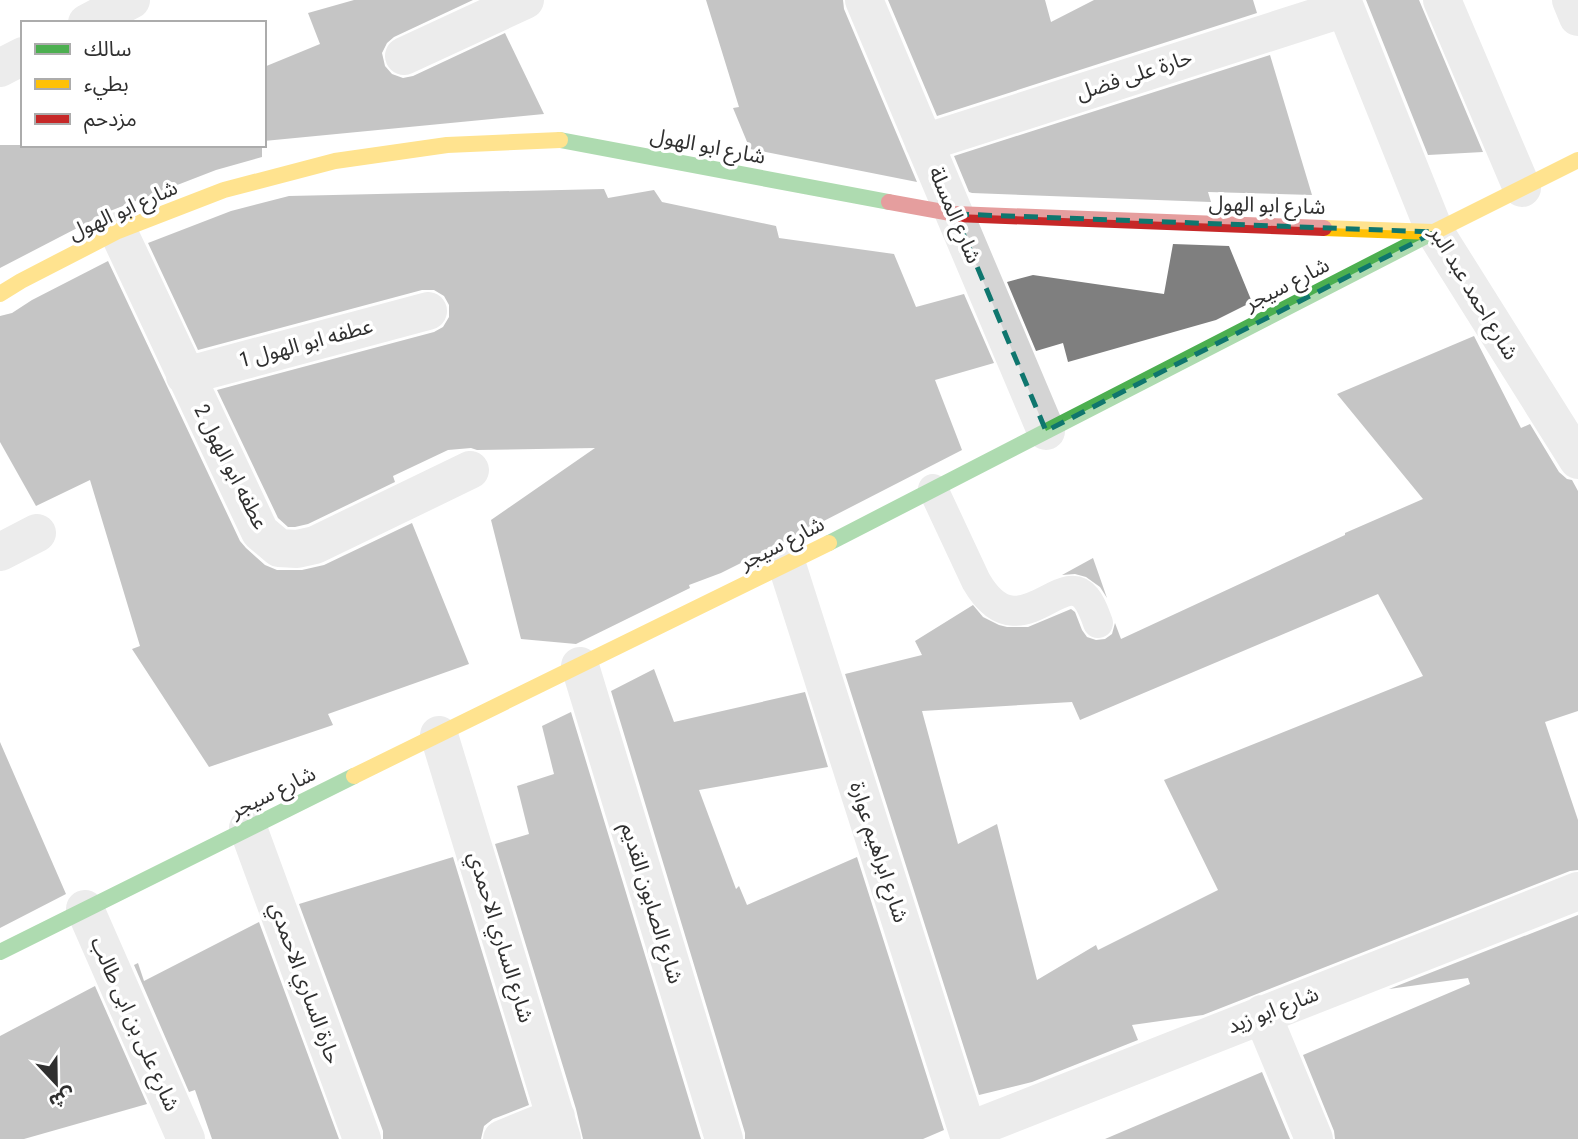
<svg xmlns="http://www.w3.org/2000/svg" width="1578" height="1139" viewBox="0 0 1578 1139" font-family="'Roboto Condensed','Noto Sans Arabic',sans-serif">
  <style>
    .building { fill: #7f7f7f; fill-rule: evenodd }
    .lines { fill: none; stroke-linecap: round; stroke-linejoin: round }
    .lane { stroke: #d4d4d4; stroke-width: 30 }
    .street { stroke: #d4d4d4; stroke-width: 38 }
    .fast { stroke: #4caf50; stroke-width: 16 }
    .slow { stroke: #ffc107; stroke-width: 16 }
    .jam { stroke: #c62828; stroke-width: 16 }
    .marked { fill: none; stroke: #0f766e; stroke-width: 5; stroke-dasharray: 14 9; stroke-linejoin: round }
    .labels { text-anchor: middle; dominant-baseline: central; stroke-width: 7; stroke-linejoin: round; paint-order: stroke }
    .street-label { font-size: 21px; fill: #303030; stroke: #fff }
  </style>
  <rect width="100%" height="100%" fill="#fff"/>
  <path class="building" d="M 354,0 L 473,0 L 394,37 L 387,43 L 382,53 L 385,66 L 392,74 L 403,78 L 413,76 L 505,33 L 544,114 L 264,141 L 264,67 L 320,44 L 308,13 Z
    M 706,0 L 843,0 L 844,9 L 917,182 L 750,149 L 733,108 L 739,107 Z
    M 888,0 L 1045,0 L 1051,22 L 1094,0 L 1253,0 L 1257,13 L 937,116 Z
    M 1366,0 L 1419,0 L 1483,152 L 1428,155 Z
    M 1270,55 L 1312,195 L 1208,192 L 1211,202 L 972,193 L 969,192 L 954,156 Z
    M 0,145 L 262,145 L 262,157 L 216,170 L 110,211 L 0,268 Z
    M 604,189 L 608,198 L 654,190 L 662,202 L 776,226 L 779,238 L 894,254 L 916,307 L 964,294 L 994,363 L 935,380 L 962,450 L 777,545 L 721,573 L 689,585 L 690,588 L 576,644 L 521,639 L 491,520 L 595,448 L 477,450 L 471,448 L 448,450 L 393,476 L 395,482 L 308,524 L 295,527 L 288,527 L 278,518 L 217,390 L 434,332 L 443,327 L 449,317 L 449,305 L 444,296 L 434,290 L 422,290 L 198,350 L 148,243 L 231,211 L 289,196 Z
    M 1173,244 L 1229,246 L 1252,302 L 1216,320 L 1068,362 L 1063,343 L 1036,351 L 1007,282 L 1033,275 L 1164,294 Z
    M 108,261 L 240,541 L 246,548 L 265,565 L 277,570 L 302,570 L 324,565 L 412,523 L 469,664 L 328,714 L 333,725 L 209,767 L 132,649 L 140,646 L 90,480 L 36,506 L 0,442 L 0,316 L 12,313 L 32,300 Z
    M 1474,336 L 1521,428 L 1530,424 L 1559,472 L 1567,479 L 1572,480 L 1578,491 L 1578,711 L 1545,722 L 1578,820 L 1578,870 L 1570,871 L 1203,1015 L 1132,1025 L 1138,1040 L 1032,1082 L 979,1095 L 845,674 L 922,655 L 915,641 L 973,605 L 983,617 L 999,625 L 1007,627 L 1028,627 L 1071,609 L 1075,612 L 1082,630 L 1087,637 L 1096,640 L 1105,639 L 1112,634 L 1115,623 L 1121,639 L 1345,535 L 1345,533 L 1423,499 L 1337,394 ZM 1378,594 L 1423,676 L 1164,780 L 1218,890 L 1098,950 L 1096,945 L 1037,980 L 997,824 L 958,844 L 922,711 L 1072,702 L 1080,720 Z
    M 1093,558 L 1107,598 L 1100,587 L 1086,577 L 1075,574 L 1062,575 Z
    M 654,669 L 674,722 L 805,692 L 828,767 L 699,790 L 736,889 L 739,886 L 747,905 L 857,857 L 944,1130 L 923,1139 L 745,1139 L 745,1133 L 611,691 Z
    M 571,712 L 701,1139 L 583,1139 L 576,1109 L 495,844 L 529,834 L 517,786 L 554,774 L 542,726 Z
    M 0,742 L 66,894 L 0,928 Z
    M 453,857 L 529,1105 L 493,1119 L 484,1126 L 481,1139 L 383,1139 L 383,1131 L 299,904 Z
    M 1578,915 L 1578,1139 L 1335,1139 L 1334,1131 L 1303,1055 L 1470,984 L 1468,978 L 1389,989 Z
    M 259,922 L 339,1139 L 212,1139 L 195,1090 L 189,1092 L 134,965 L 138,963 L 144,981 Z
    M 95,986 L 147,1104 L 24,1139 L 0,1139 L 0,1036 Z
    M 1262,1072 L 1290,1139 L 1105,1139 Z"/>
  <g class="lines">
    <path class="lane" d="M 933,489 L 976,581 C 1018,654 1061,566 1086,598 C 1092,605 1095,615 1098,623"/>
    <path class="street" d="M 864,0 L 1046,431
      M 1342,0 L 1435,232 L 1578,460
      M 1442,0 L 1522,188
      M 1571,0 L 1578,17
      M 87,23 L 131,0
      M 404,56 L 525,0
      M 0,68 L 23,56
      M 924,143 L 1345,8
      M 118,231 L 260,532 L 279,548 L 297,549 L 315,545 L 470,470
      M 185,376 L 428,311
      M 0,552 L 37,533
      M 787,565 L 970,1139
      M 580,666 L 724,1139
      M 439,735 L 562,1139
      M 248,828 L 362,1139
      M 85,909 L 186,1139
      M 1262,1014 L 1314,1139
      M 968,1131 L 1578,891
      M 502,1139 L 556,1117"/>
    <path class="fast" d="M 560,140 L 889,202
      M 829,543 L 1432,233
      M 0,952 L 354,776"/>
    <path class="slow" d="M 1324,228 L 1433,232
      M 1432,233 L 1578,160
      M 0,294 L 21,281 L 118,231 L 224,190 L 335,161 L 447,145 L 560,140
      M 354,776 L 829,543"/>
    <path class="jam" d="M 889,202 L 955,214 L 1324,228"/>
  </g>
  <path d="M0 0H1578V1139H0ZM 955,214 L 1435,232 L 1046,431 Z" fill="#fff" fill-opacity=".55" fill-rule="evenodd"/>
  <path class="marked" d="M 955,214 L 1435,232 L 1046,431 Z"/>
  <g class="labels">
    <g class="street-label">
      <text transform="translate(1134 75) rotate(-18)">حارة على فضل</text>
      <text transform="translate(708 146) rotate(11)">شارع ابو الهول</text>
      <text transform="translate(1267 205) rotate(2)">شارع ابو الهول</text>
      <text transform="translate(123 210) rotate(-24)">شارع ابو الهول</text>
      <text transform="translate(955 215) rotate(67)">شارع المسلة</text>
      <text transform="translate(1287 284) rotate(-27)">شارع سيجر</text>
      <text transform="translate(1474 293) rotate(59)">شارع احمد عبد البر</text>
      <text transform="translate(306 343) rotate(-15)">عطفه ابو الهول 1</text>
      <text transform="translate(231 467) rotate(63)">عطفه ابو الهول 2</text>
      <text transform="translate(782 543) rotate(-27)">شارع سيجر</text>
      <text transform="translate(273 792) rotate(-26)">شارع سيجر</text>
      <text transform="translate(879 852) rotate(72)">شارع ابراهيم عوارة</text>
      <text transform="translate(652 903) rotate(73)">شارع الصابون القديم</text>
      <text transform="translate(501 937) rotate(73)">شارع الساري الاحمدي</text>
      <text transform="translate(305 983) rotate(70)">حارة الساري الاحمدي</text>
      <text transform="translate(1273 1010) rotate(-21)">شارع ابو زيد</text>
      <text transform="translate(135 1024) rotate(66)">شارع على بن ابى طالب</text>
    </g>
  </g>
  <rect x="21" y="21" width="245" height="126" fill="#ffffff" stroke="#acacac" stroke-width="2"/>
  <rect x="35" y="44" width="35" height="10" fill="#4caf50" stroke="#acacac" stroke-width="2"/>
  <text x="84" y="56" font-size="21" fill="#303030">سالك</text>
  <rect x="35" y="79" width="35" height="10" fill="#ffc107" stroke="#acacac" stroke-width="2"/>
  <text x="84" y="91" font-size="21" fill="#303030">بطيء</text>
  <rect x="35" y="114" width="35" height="10" fill="#c62828" stroke="#acacac" stroke-width="2"/>
  <text x="84" y="126" font-size="21" fill="#303030">مزدحم</text>
  <g transform="translate(56 1083) rotate(158)" stroke="#ffffff" stroke-width="5" paint-order="stroke">
  <path d="M0-5L12 26L0 18L-12 26Z" fill="#303030"/>
  <text y="-10" font-size="19" font-weight="bold" text-anchor="middle" fill="#303030">ش</text>
  </g>
</svg>
